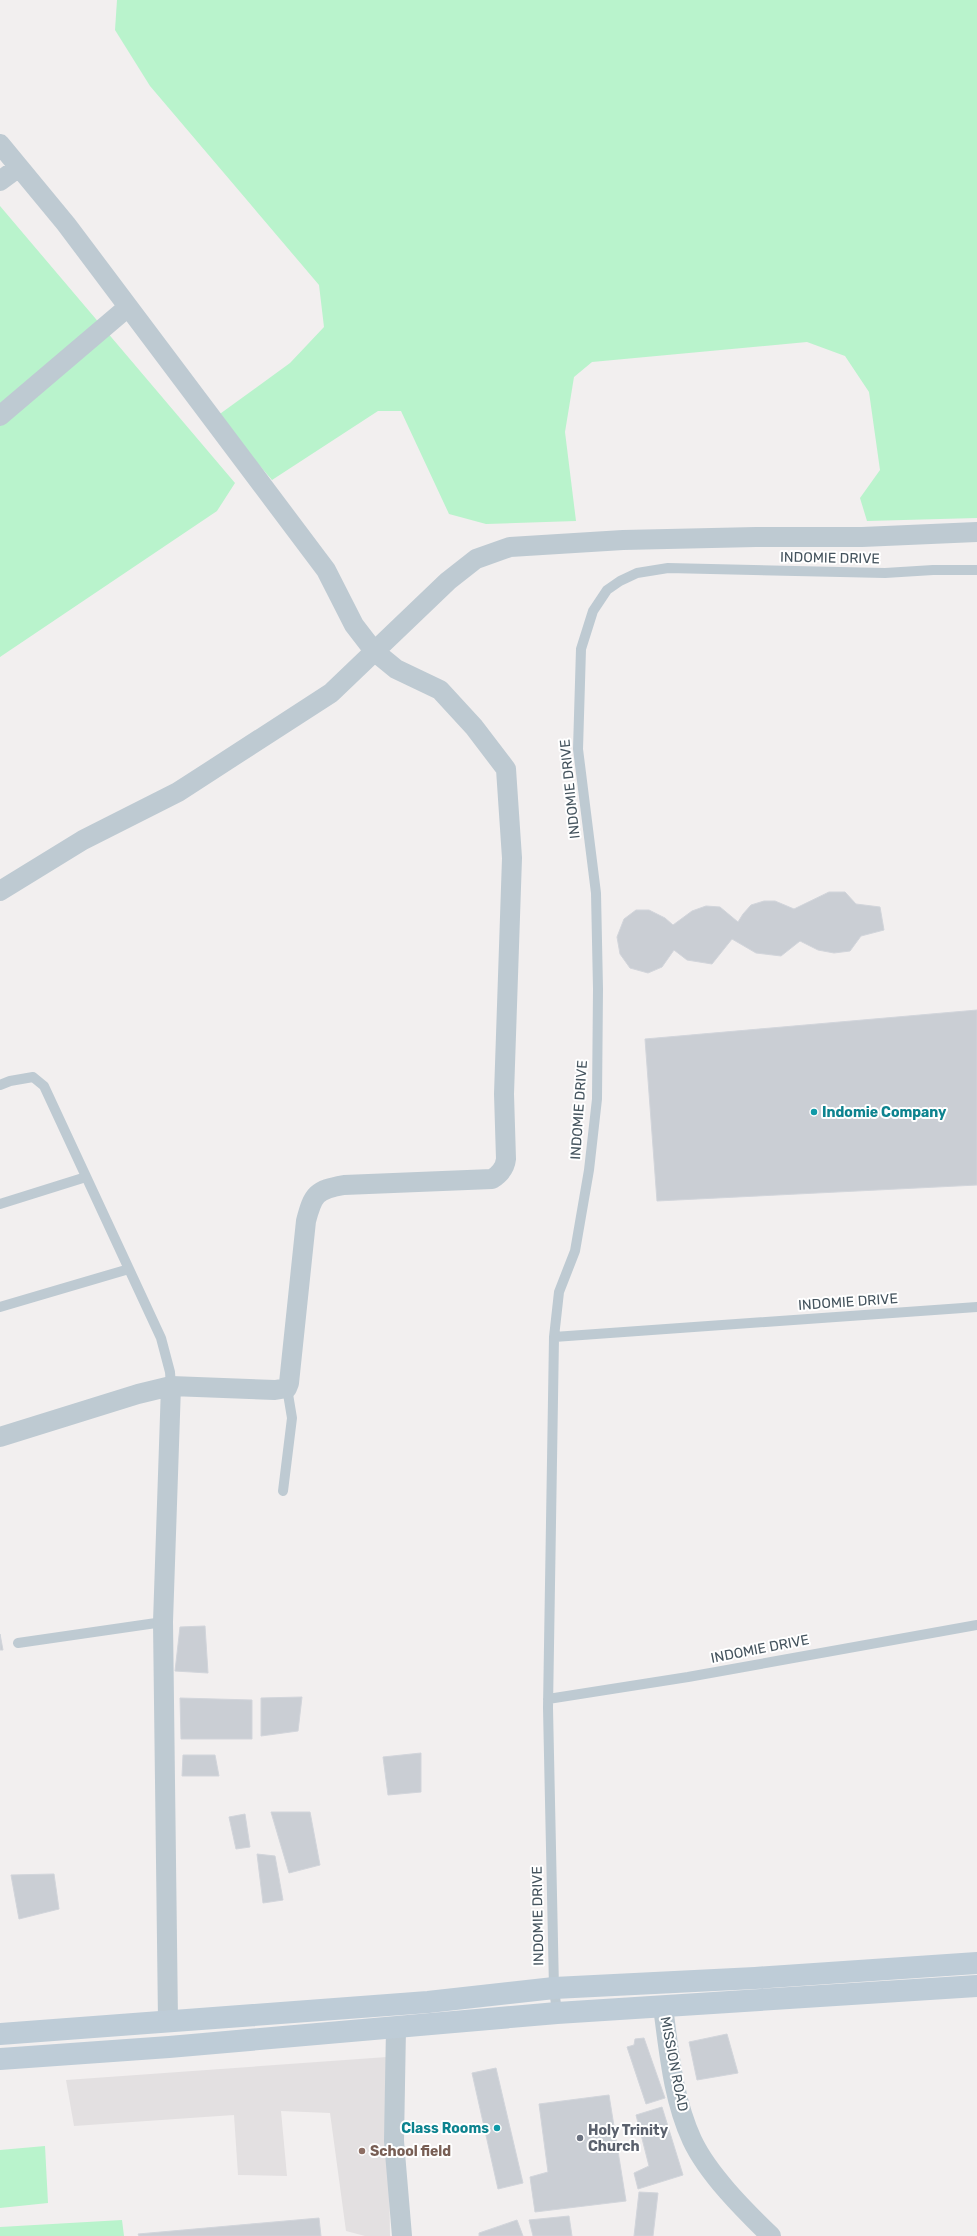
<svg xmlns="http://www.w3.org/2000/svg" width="977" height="2236" viewBox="0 0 977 2236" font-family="Rubik,sans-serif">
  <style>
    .education { fill: #e3e0e1 }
    .green { fill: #b9f3cc }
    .building { fill: #caced4; stroke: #d2d5db }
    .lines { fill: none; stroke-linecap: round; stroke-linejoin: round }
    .lane { stroke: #becad2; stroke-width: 10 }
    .street { stroke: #becad2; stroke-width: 20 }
    .secondary { stroke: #beccd7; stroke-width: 22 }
    .culture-dot { fill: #0f9aa8; stroke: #fff; stroke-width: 1.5 }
    .worship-dot { fill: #6b7280; stroke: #fff; stroke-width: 1.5 }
    .education-dot { fill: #8d6e63; stroke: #fff; stroke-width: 1.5 }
    .labels { text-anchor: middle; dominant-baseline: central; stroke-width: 4; stroke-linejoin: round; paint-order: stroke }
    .street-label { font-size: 14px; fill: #45545e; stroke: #fff }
    .culture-label { font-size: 14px; font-weight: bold; fill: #0d838f; stroke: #fff; text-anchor: start }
    .worship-label { font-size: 14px; font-weight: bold; fill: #5b616d; stroke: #fff; text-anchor: start }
    .education-label { font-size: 14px; font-weight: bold; fill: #785e54; stroke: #fff; text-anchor: start }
  </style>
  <rect width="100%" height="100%" fill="#f2efef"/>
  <path class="education" d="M 387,2057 L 390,2236 L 365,2236 L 346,2231 L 330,2113 L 281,2111 L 287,2176 L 238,2175 L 234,2115 L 74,2126 L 66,2080 Z"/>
  <path class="green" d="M 117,0 L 977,0 L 977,518 L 867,521 L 860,498 L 880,470 L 869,392 L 845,356 L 807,342 L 592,362 L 574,377 L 565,432 L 576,521 L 486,524 L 449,514 L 401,411 L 378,411 L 272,480 L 217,416 L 290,363 L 324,327 L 319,285 L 150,86 L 115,30 Z
    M 0,206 L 235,483 L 217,511 L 0,657 Z
    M 45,2146 L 48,2203 L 0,2208 L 0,2150 Z
    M 122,2220 L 124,2236 L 0,2236 L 0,2227 Z"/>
  <path class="building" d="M 829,892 L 845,892 L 856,904 L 880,907 L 884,930 L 861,936 L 850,951 L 834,953 L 818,950 L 800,941 L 781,956 L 756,953 L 732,939 L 712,964 L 687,960 L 674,950 L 662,967 L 648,973 L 630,968 L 620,954 L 617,937 L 624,919 L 636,910 L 649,910 L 665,918 L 673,925 L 692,911 L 706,906 L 720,907 L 738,922 L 743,914 L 751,905 L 764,901 L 775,901 L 794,909 Z
    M 977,1010 L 977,1185 L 657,1201 L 645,1039 Z
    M 205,1626 L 208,1673 L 175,1671 L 180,1627 Z
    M 0,1634 L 3,1650 L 0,1650 Z
    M 302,1697 L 298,1731 L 261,1736 L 261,1698 Z
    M 180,1698 L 252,1700 L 252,1739 L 181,1739 Z
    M 421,1753 L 421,1792 L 388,1795 L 383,1757 Z
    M 183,1755 L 215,1755 L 219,1776 L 182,1776 Z
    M 271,1812 L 310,1812 L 320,1865 L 289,1873 Z
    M 245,1814 L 250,1847 L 236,1849 L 229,1817 Z
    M 257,1854 L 275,1856 L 283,1900 L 263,1903 Z
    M 54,1874 L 59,1909 L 19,1919 L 11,1875 Z
    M 727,2034 L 738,2073 L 697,2080 L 689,2042 Z
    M 644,2038 L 665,2098 L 646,2104 L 627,2047 L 634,2045 L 635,2039 Z
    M 496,2068 L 523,2183 L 498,2189 L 472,2073 Z
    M 609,2095 L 626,2201 L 535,2212 L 530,2177 L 548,2172 L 539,2104 Z
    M 662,2107 L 683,2175 L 638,2189 L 634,2173 L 649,2166 L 636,2115 Z
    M 639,2192 L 658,2193 L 653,2236 L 634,2236 Z
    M 569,2216 L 572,2236 L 533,2236 L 529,2220 Z
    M 319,2218 L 321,2236 L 139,2236 L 138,2234 Z
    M 517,2220 L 523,2236 L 479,2236 L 479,2233 Z"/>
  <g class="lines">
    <path class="lane" d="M 0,1085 L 10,1081 L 33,1077 L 44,1086 L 161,1338 L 170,1372 L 171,1386
      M 0,1204 L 86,1177
      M 0,1307 L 129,1269
      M 554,1337 L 977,1307
      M 283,1491 L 292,1418 L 287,1388
      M 18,1643 L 163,1622
      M 548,1699 L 688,1677 L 977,1625
      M 557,2013 L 554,1988 L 548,1708 L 554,1337 L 559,1292 L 575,1251 L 589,1170 L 597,1099 L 598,989 L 596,893 L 578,749 L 581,649 L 593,611 L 607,590 L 620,581 L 637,573 L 668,568 L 885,573 L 933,570 L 977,570"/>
    <path class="street" d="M 0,144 L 66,224 L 326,570 L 354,625 L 374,651 L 396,669 L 440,690 L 474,727 L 506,769 L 512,858 L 504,1094 L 506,1159 C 505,1168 500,1174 492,1179 L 344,1185 C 316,1190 313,1194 306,1221 L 289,1383 L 287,1388 L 275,1390 L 171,1386 L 138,1394 L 0,1437
      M 0,181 L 19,167
      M 0,416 L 128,307
      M 0,891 L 83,840 L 178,792 L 331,693 L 448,581 L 476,559 L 510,547 L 623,540 L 756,537 L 862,537 L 977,532
      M 663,2007 C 669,2051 673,2099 692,2140 C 708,2174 744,2210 771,2236
      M 168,2020 L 163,1622 L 171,1386
      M 396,2028 L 394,2141 L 402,2236"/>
    <path class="secondary" d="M 0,2034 L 428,2002 L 554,1988 L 755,1978 L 977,1963
      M 0,2059 L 169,2047 L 557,2013 L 977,1986"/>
  </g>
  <g class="culture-dot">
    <circle cx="814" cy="1112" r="4"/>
    <circle cx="497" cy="2128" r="4"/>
  </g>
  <circle class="worship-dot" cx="580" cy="2138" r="4"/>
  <circle class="education-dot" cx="362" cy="2151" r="4"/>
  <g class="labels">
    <g class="street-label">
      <text transform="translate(830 558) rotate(1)">INDOMIE DRIVE</text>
      <text transform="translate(570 789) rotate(-96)">INDOMIE DRIVE</text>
      <text transform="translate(579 1110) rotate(-86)">INDOMIE DRIVE</text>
      <text transform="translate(848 1302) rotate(-4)">INDOMIE DRIVE</text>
      <text transform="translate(760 1649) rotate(-11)">INDOMIE DRIVE</text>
      <text transform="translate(538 1916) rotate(-91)">INDOMIE DRIVE</text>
      <text transform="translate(674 2064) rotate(79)">MISSION ROAD</text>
    </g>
    <g class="culture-label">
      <text x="822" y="1112">Indomie Company</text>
      <text x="489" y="2128" text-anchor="end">Class Rooms</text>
    </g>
    <g class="worship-label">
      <text x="588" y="2130">Holy Trinity<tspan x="588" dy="16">Church</tspan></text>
    </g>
    <g class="education-label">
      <text x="370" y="2151">School field</text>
    </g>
  </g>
</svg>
